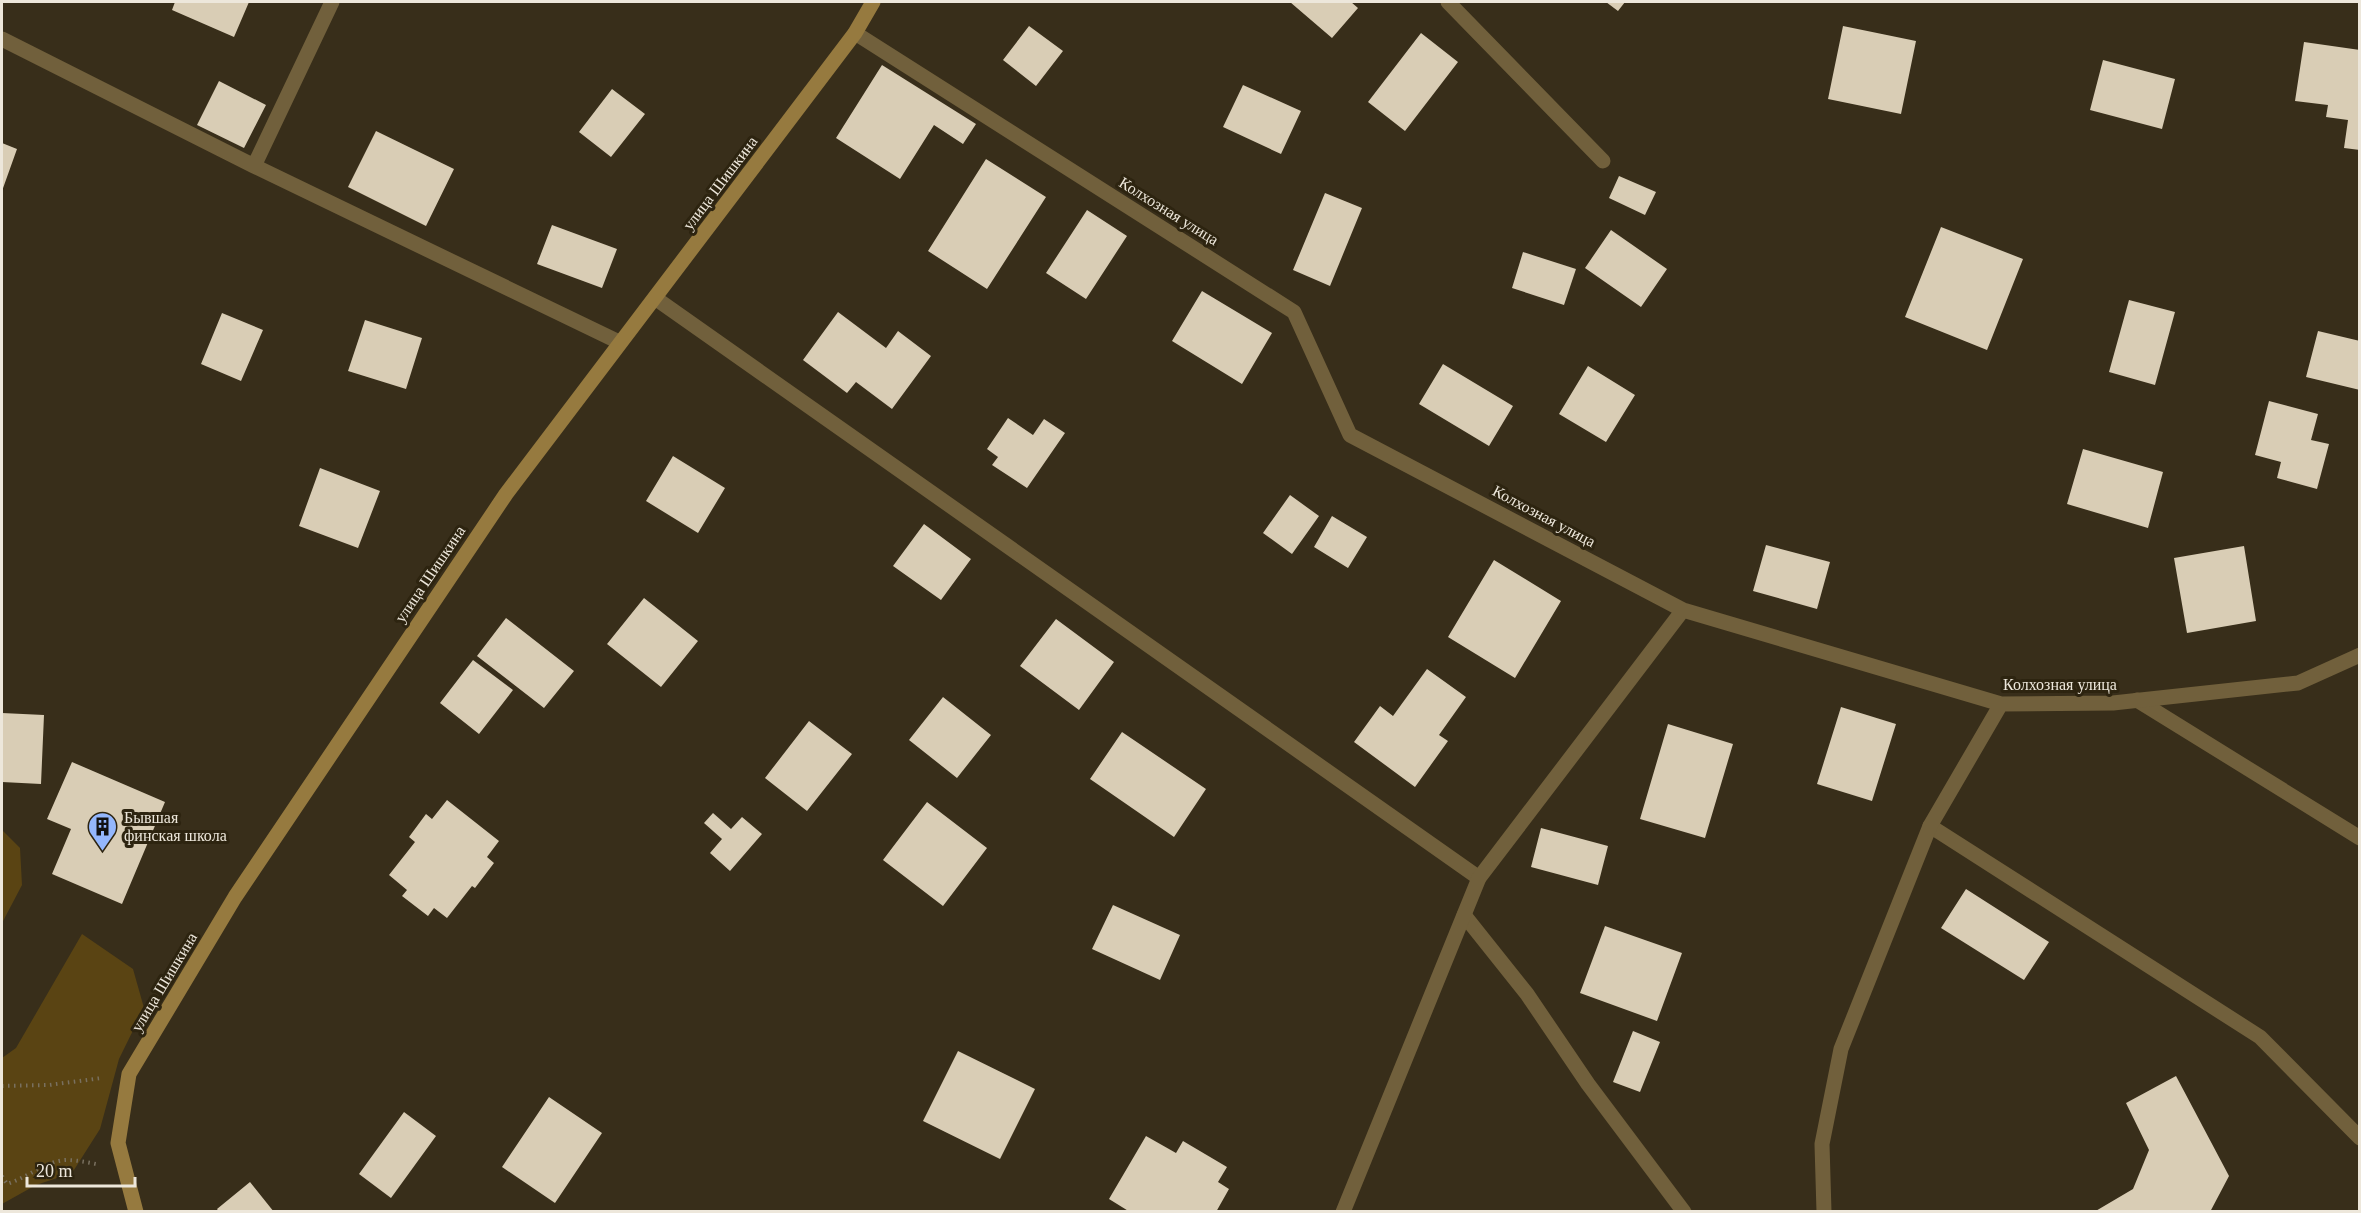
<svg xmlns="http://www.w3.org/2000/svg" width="2361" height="1213" viewBox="0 0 2361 1213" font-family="Georgia,serif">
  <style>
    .green { fill: #5a4413 }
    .building { fill: #d9cdb5 }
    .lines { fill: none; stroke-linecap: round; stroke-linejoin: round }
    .path { stroke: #79705f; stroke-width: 4; stroke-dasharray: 1.5 4.5; stroke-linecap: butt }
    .lane { stroke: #71603c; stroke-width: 15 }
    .street { stroke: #71603c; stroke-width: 15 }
    .secondary { stroke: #967a3f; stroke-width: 15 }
    .labels { text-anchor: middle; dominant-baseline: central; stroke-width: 6; stroke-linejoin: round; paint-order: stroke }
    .street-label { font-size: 16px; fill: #ede7db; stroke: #2d2410 }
    .poi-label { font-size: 16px; fill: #ede7db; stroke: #2d2410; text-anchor: start }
  </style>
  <rect width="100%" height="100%" fill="#382e1a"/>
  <path class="green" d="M 2,830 L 20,848 L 22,885 L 2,923 Z
    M 82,934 L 133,969 L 144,1008 L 119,1059 L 100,1129 L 72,1173 L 36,1185 L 2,1204 L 2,1058 L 16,1048 Z"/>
  <path class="building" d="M 175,2 L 249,2 L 234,37 L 172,10 Z
    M 1290,2 L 1351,2 L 1358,8 L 1332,38 Z
    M 1606,2 L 1625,2 L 1618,11 Z
    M 1029,26 L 1063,51 L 1036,86 L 1003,60 Z
    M 1843,26 L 1916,41 L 1901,114 L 1828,99 Z
    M 1421,33 L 1458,62 L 1405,131 L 1368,102 Z
    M 2304,42 L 2360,50 L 2360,150 L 2344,148 L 2348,120 L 2326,117 L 2328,105 L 2295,101 Z
    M 2103,60 L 2175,79 L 2162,129 L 2090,110 Z
    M 882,65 L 976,124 L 963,144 L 934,125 L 900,179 L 836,138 Z
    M 219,81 L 266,105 L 244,148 L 197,125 Z
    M 1243,85 L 1301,111 L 1281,154 L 1223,127 Z
    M 612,89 L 645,114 L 611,157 L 579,132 Z
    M 376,131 L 454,169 L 426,226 L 348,187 Z
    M 2,143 L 17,149 L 2,191 Z
    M 986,159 L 1046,197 L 987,289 L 928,251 Z
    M 1619,176 L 1656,192 L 1645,215 L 1609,198 Z
    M 1325,193 L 1362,208 L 1330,286 L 1293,270 Z
    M 1087,210 L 1127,236 L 1086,299 L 1046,273 Z
    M 552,225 L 617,249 L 602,288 L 537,264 Z
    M 1941,227 L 2023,259 L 1987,350 L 1905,317 Z
    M 1611,230 L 1667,269 L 1641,307 L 1585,268 Z
    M 1523,252 L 1576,269 L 1564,305 L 1512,288 Z
    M 1202,291 L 1272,333 L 1242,384 L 1172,341 Z
    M 2129,300 L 2175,312 L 2155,385 L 2109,372 Z
    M 838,312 L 886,348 L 898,331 L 931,356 L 892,409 L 856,382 L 847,393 L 803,360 Z
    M 222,313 L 263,330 L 241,381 L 201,364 Z
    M 365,320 L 422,338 L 406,389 L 348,371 Z
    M 2318,331 L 2360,341 L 2360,390 L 2306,377 Z
    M 1443,364 L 1513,406 L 1489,446 L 1419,404 Z
    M 1588,366 L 1635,395 L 1606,442 L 1559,414 Z
    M 2269,401 L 2318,414 L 2311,440 L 2329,444 L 2317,489 L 2277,478 L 2281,462 L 2255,455 Z
    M 1008,418 L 1033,435 L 1044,419 L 1065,433 L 1027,488 L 992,465 L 998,457 L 987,449 Z
    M 2083,449 L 2163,472 L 2148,528 L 2067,504 Z
    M 673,456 L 725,488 L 698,533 L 646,501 Z
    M 320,468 L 380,491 L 358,548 L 299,526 Z
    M 1290,495 L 1319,516 L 1292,554 L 1263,533 Z
    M 1332,516 L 1367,537 L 1348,568 L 1314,547 Z
    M 924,524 L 971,559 L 941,600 L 893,566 Z
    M 1766,545 L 1830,562 L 1817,609 L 1753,591 Z
    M 2244,546 L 2256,621 L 2187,633 L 2174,558 Z
    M 1494,560 L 1561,601 L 1515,678 L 1448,637 Z
    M 644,598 L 698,641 L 661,687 L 607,644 Z
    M 506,618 L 574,671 L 544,708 L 477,656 Z
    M 1056,619 L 1114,662 L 1079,710 L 1020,666 Z
    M 473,660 L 513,690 L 479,734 L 440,703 Z
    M 1427,669 L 1466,697 L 1439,735 L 1448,741 L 1415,787 L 1354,742 L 1380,706 L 1393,716 Z
    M 943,697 L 991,735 L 957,778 L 909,740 Z
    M 1841,707 L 1896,724 L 1872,801 L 1817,784 Z
    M 2,713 L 44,715 L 41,784 L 2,782 Z
    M 809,721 L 852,754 L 807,811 L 765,778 Z
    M 1668,724 L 1733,744 L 1705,838 L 1640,819 Z
    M 1122,732 L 1206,789 L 1174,837 L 1090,779 Z
    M 72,762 L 165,802 L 122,904 L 52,874 L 71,829 L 47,819 Z
    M 447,800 L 499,841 L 487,857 L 494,863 L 475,888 L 472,886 L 447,918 L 434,908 L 428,916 L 402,896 L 407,890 L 389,875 L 415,842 L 409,837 L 426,814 L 432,819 Z
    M 927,802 L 987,848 L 943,906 L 883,860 Z
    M 713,813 L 731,829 L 742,817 L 762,834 L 730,871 L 710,853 L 722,839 L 704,823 Z
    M 1541,828 L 1608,846 L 1598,885 L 1531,867 Z
    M 1966,889 L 2049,942 L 2024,980 L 1941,928 Z
    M 1113,905 L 1180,935 L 1160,980 L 1092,949 Z
    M 1605,926 L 1682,953 L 1657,1021 L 1580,993 Z
    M 1633,1031 L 1660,1042 L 1640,1092 L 1613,1082 Z
    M 958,1051 L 1035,1089 L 1000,1159 L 923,1121 Z
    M 2176,1076 L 2229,1176 L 2210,1212 L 2094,1212 L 2133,1189 L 2149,1150 L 2126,1103 Z
    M 549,1097 L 602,1133 L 555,1203 L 502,1167 Z
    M 404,1112 L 436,1136 L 391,1198 L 359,1174 Z
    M 1146,1136 L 1176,1153 L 1183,1141 L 1227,1167 L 1218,1182 L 1229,1189 L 1216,1212 L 1130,1212 L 1109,1199 Z
    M 250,1182 L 274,1212 L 219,1212 L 217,1209 Z"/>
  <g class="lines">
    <path class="path" d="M 2,1086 L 49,1085 L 102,1078
      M 2,1176 L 7,1184 C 27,1178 45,1161 66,1160 C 76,1160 86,1162 96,1164"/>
    <path class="lane" d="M 1448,2 L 1603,161
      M 2,39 L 254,166 L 619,342
      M 254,166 L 332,2
      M 655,298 L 1479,878
      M 2137,700 L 2360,838
      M 1930,826 L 2260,1037 L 2360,1138
      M 1464,915 L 1527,994 L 1588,1084 L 1684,1212"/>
    <path class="street" d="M 855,33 L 1294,312 L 1350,435 L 1683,610 L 2001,704 L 2113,703 L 2298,683 L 2360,655
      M 1343,1212 L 1479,878 L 1683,610
      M 1824,1212 L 1822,1144 L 1841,1049 L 1930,826 L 2001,704"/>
    <path class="secondary" d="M 136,1212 L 118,1143 L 129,1074 L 235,897 L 506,494 L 855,33 L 873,2"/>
  </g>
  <defs>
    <symbol id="building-pin" viewBox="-11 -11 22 30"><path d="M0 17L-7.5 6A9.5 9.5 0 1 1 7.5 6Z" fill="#94b7fd" stroke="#2d2410"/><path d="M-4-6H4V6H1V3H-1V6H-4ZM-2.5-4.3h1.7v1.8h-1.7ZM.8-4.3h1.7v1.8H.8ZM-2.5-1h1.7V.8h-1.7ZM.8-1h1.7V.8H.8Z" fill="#111"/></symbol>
  </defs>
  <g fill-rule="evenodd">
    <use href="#building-pin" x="86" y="810" width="33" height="45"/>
  </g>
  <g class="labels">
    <g class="street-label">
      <text transform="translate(720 183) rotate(-53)">улица Шишкина</text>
      <text transform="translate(1169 211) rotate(32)">Колхозная улица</text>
      <text transform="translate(1544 516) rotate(28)">Колхозная улица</text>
      <text transform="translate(430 574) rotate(-56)">улица Шишкина</text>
      <text x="2060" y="684">Колхозная улица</text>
      <text transform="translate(164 982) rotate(-59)">улица Шишкина</text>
    </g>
    <g class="poi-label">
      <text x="124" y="817">Бывшая<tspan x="124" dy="18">финская школа</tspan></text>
    </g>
  </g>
  <rect width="2361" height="1213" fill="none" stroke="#ede7db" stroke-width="6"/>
  <path d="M27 1177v9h108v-9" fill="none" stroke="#ede7db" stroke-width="3"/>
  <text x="36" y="1177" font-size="18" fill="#ede7db" stroke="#2d2410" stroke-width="4.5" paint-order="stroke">20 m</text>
</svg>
